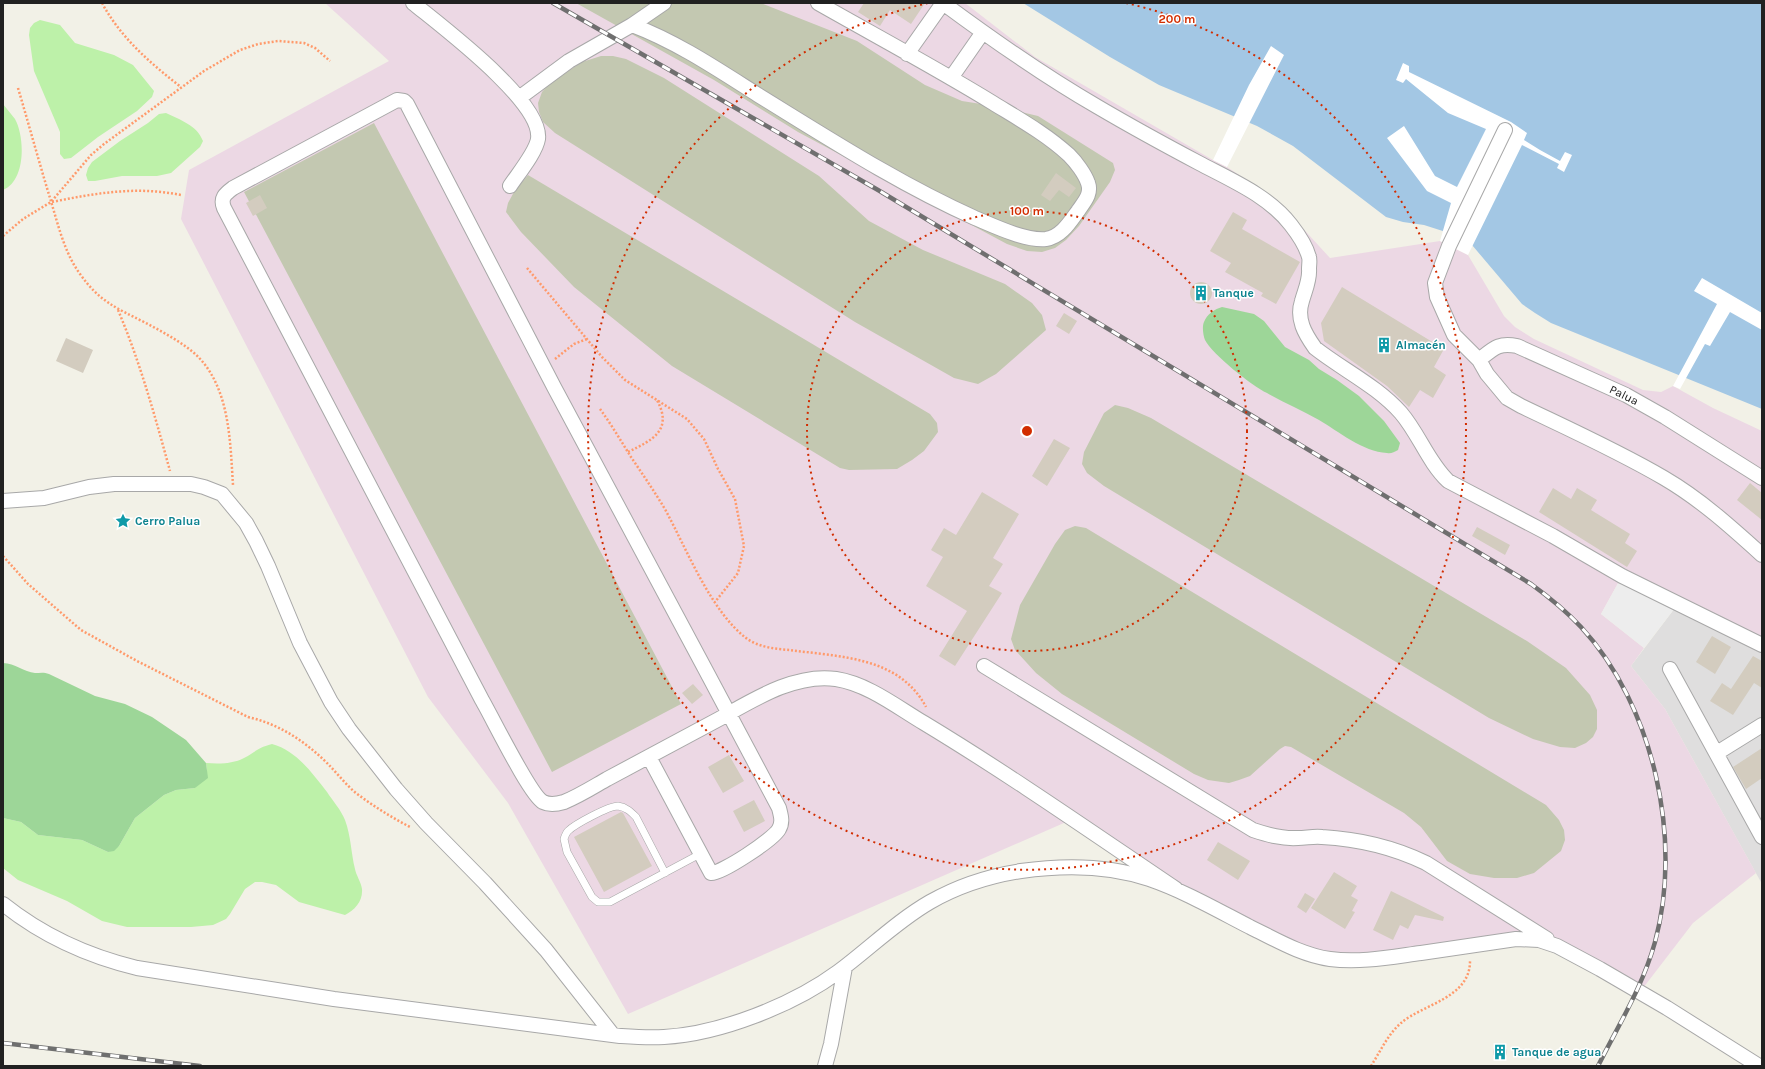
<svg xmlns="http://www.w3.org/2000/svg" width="1765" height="1069" viewBox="0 0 1765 1069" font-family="Karla,sans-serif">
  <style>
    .residential { fill: #dfdede }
    .industrial { fill: #ecd8e4 }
    .construction { fill: #c3c8b1 }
    .grass { fill: #bdf1a9 }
    .forest { fill: #9dd698 }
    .parking { fill: #ededed }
    .water { fill: #a3c7e4 }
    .pier { fill: #fff }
    .building { fill: #d3ccbf }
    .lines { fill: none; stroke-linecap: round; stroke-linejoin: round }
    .service-casing { stroke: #a8a8a8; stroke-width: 8 }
    .minor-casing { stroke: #a8a8a8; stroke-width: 16 }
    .path { stroke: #ff9a6b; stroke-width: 2.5; stroke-dasharray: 2 2; stroke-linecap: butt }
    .service { stroke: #fff; stroke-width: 7 }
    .minor { stroke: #fff; stroke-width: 14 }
    .rail-casing { stroke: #6f6f6f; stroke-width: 4.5 }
    .rail { stroke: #fff; stroke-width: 3; stroke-dasharray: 9; stroke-linecap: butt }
    .ring { fill: none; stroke: #d22d00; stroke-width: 2; stroke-dasharray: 2 4 }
    .labels { text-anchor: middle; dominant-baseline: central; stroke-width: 3; stroke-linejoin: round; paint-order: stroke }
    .culture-label { font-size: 12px; font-weight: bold; fill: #0d838f; stroke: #fff; text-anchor: start }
    .street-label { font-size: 12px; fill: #212121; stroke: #fff }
    .centre { fill: #d22d00; stroke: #fff; stroke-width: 2 }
    .ring-label { font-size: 12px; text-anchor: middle; font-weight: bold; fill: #d22d00; stroke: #fff; stroke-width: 3; stroke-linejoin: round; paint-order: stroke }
  </style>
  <rect width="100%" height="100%" fill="#f2f1e7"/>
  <path class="residential" d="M 1678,604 L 1762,645 L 1762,884 L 1665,709 L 1631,666 Z"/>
  <path class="industrial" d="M 325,3 L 965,3 L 1035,57 L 1213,160 L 1227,167 L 1276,199 L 1330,258 L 1440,241 L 1468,255 L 1504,316 L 1515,327 L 1534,339 L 1643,390 L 1661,392 L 1673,386 L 1713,408 L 1762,431 L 1762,645 L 1622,576 L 1601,614 L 1644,648 L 1631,666 L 1665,709 L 1756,873 L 1693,923 L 1640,992 L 1539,940 L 1330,959 L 1227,915 L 1073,819 L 628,1014 L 508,803 L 428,697 L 181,219 L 189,170 L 389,61 Z"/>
  <path class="construction" d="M 576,3 L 761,3 L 857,41 L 925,85 L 962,101 L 1000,107 L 1038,116 L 1113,163 L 1115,170 L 1110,182 L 1079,226 L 1066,240 L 1055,248 L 1042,252 L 1027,251 L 1007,244 L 798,132 L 714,80 Z
    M 601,56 L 613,56 L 626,59 L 664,78 L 819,176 L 869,221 L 923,250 L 1005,284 L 1032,303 L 1042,315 L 1046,330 L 996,374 L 978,384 L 954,378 L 855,322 L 555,133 L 543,122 L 539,112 L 538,103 L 542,92 L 550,83 L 582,62 Z
    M 374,123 L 681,704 L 552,772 L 244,192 Z
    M 528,175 L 930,414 L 937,423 L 938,432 L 924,451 L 912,460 L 897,469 L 849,470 L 840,468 L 672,366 L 574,287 L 521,232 L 506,212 L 508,203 L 514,192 Z
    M 1115,405 L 1128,408 L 1151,418 L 1527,641 L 1566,668 L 1590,695 L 1597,710 L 1597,729 L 1593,737 L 1586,743 L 1575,748 L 1560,747 L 1533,739 L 1489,718 L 1104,486 L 1087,473 L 1082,464 L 1084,452 L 1104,413 Z
    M 1075,526 L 1086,528 L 1546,805 L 1559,820 L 1564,830 L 1565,840 L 1561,851 L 1534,873 L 1517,878 L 1494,878 L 1470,874 L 1447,861 L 1421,827 L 1404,813 L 1291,747 L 1285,746 L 1280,749 L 1250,776 L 1239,780 L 1229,783 L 1208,780 L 1194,774 L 1062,694 L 1036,673 L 1015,650 L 1011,639 L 1020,605 L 1055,544 L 1065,530 Z"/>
  <path class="grass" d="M 40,20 L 60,25 L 75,43 L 114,55 L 133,65 L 154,91 L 152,97 L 137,111 L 98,137 L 71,158 L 64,159 L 60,154 L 60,132 L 34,71 L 29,35 L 30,28 L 34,23 Z
    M 3,104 C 7,109 11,114 15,119 C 25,137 26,181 3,190 Z
    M 166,113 C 180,120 197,125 203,141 L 200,147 L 171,173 L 157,176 L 122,176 L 95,181 L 88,181 L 86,175 L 88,168 L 92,162 L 120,141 L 148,123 L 159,114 Z
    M 272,744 C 297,751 312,773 327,792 C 333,801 341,810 345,820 C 351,836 351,853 355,869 C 356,875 361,882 362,889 C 363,901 355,910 345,915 L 299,902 L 276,885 L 262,882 L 255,882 L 245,889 L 230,914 L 226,919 L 213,925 L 191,927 L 127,927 L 102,921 L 67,901 L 18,880 L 3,868 L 3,818 L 21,822 L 38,835 L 82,840 L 108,852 L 119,846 L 135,818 L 164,795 L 176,790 L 195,788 L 207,771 L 206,763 C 218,764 233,764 244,758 C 257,751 257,748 272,744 Z"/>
  <path class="forest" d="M 1222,307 L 1254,314 L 1264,321 L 1285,347 L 1309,360 L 1319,369 L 1337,380 L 1359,396 L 1384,421 L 1400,443 L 1398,450 C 1394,452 1391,454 1387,453 C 1363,452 1338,431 1319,420 C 1302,410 1284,403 1267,393 C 1252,386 1212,354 1205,340 C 1203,335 1202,326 1204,322 C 1207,314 1215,309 1222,307 Z
    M 3,663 C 15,663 24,672 35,673 C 40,673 44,672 49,674 L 95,696 L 125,704 L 152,717 L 186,740 L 206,763 L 208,778 L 195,788 L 176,790 L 164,795 L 135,818 L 119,846 L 114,851 L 108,852 L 82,840 L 38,835 L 21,822 L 3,818 Z"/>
  <path class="parking" d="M 1622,576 L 1678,604 L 1644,648 L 1601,614 Z"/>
  <path class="water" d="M 1023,3 L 1762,3 L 1762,409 L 1551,323 L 1535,313 L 1522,304 L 1472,245 L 1449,233 L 1424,225 L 1403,222 L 1386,217 L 1293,146 L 1257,126 L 1159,85 L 1110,57 Z"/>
  <path class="pier" d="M 1271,46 L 1284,55 L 1227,167 L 1213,160 L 1249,85 Z
    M 1403,63 L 1409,66 L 1409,72 L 1511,122 L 1527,133 L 1524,140 L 1540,150 L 1560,161 L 1565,152 L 1572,155 L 1564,172 L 1557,168 L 1559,164 L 1522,145 L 1468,255 L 1440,241 L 1451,203 L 1427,191 L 1387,138 L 1404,126 L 1435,176 L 1457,187 L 1486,129 L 1448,113 L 1406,79 L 1403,83 L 1396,80 Z
    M 1702,278 L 1762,313 L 1762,330 L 1730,312 L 1710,346 L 1705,344 L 1680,389 L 1673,386 L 1717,304 L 1694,291 Z"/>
  <path class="building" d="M 864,3 L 925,3 L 911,24 L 890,10 L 880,26 L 858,12 Z
    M 1056,173 L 1076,188 L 1069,197 L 1059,190 L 1050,201 L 1041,195 Z
    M 260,195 L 267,208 L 253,216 L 246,203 Z
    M 1233,212 L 1247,220 L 1242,229 L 1300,262 L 1276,304 L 1261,296 L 1263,293 L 1225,272 L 1231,263 L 1210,251 Z
    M1190 293a11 11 0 1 1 22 0a11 11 0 1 1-22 0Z
    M 1342,287 L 1444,349 L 1434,367 L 1446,375 L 1433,398 L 1420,390 L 1409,407 L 1387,386 L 1324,341 L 1321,323 Z
    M 1064,313 L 1077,321 L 1069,334 L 1056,326 Z
    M 66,338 L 93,350 L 83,373 L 56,361 Z
    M 1054,439 L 1070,448 L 1047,486 L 1032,476 Z
    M 1750,483 L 1762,493 L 1762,520 L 1737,500 Z
    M 1553,488 L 1571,499 L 1577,488 L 1597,500 L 1591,510 L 1630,534 L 1625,543 L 1637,551 L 1627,567 L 1539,512 Z
    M 982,492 L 1019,514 L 993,558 L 1003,564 L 989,586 L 1002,593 L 955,666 L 939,656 L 967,611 L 926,586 L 943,557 L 931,550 L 944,528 L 956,535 Z
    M 1477,527 L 1510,545 L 1505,555 L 1472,536 Z
    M 1712,636 L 1731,647 L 1715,674 L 1696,662 Z
    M 1753,656 L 1762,661 L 1762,688 L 1754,683 L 1733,715 L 1710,701 L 1722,683 L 1731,689 Z
    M 693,684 L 703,695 L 692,704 L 682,693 Z
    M 1762,748 L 1762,778 L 1746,789 L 1733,767 Z
    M 729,755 L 744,781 L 723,793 L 708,767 Z
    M 754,800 L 765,821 L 744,832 L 733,811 Z
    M 621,812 L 623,813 L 652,866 L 604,892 L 574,837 Z
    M 1218,842 L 1250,861 L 1238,880 L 1207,860 Z
    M 1334,872 L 1357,886 L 1351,896 L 1358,900 L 1352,911 L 1355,912 L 1345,929 L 1311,908 Z
    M 1391,891 L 1444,917 L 1443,921 L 1415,915 L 1408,929 L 1400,925 L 1393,940 L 1373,930 Z
    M 1305,893 L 1315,899 L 1306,913 L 1297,907 Z
    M1493 1052a7 7 0 1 1 14 0a7 7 0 1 1-14 0Z"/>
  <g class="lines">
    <defs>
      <path id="service" d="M 665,873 L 636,817 C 631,812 626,807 618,806 C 609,806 575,824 568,831 C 566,833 565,836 564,839 L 567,852 L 592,897 L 598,902 L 610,902 L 700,854"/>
      <path id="minor" d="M 413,3 C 441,26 543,102 538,139 C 536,152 518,174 510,186
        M 943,3 C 993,40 1044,76 1098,107 C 1132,127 1165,145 1199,163 C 1231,180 1269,196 1291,225 C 1298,234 1306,246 1309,257 C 1310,260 1309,265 1309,269 C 1310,280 1305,290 1302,301 C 1296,319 1305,334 1315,348 C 1343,370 1377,386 1401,413 C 1419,434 1428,462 1448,481 L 1553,536 L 1622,576 L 1762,645
        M 632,25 C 677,42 717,69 758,95 C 828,138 899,184 975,218 C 994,226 1025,241 1046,239 C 1061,237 1070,222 1078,211 C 1084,202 1092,194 1088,183 C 1085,174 1076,162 1069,155 C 1046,134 1019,119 993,103 C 936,68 876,36 818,3
        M 907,54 L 943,3
        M 951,78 L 983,32
        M 519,98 L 569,61 L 632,25 L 664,3
        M 1505,130 L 1449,246 L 1435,283 L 1437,297 L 1454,335 L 1479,360 L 1487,374 L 1507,398 L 1521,406 C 1569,429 1618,451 1664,478 C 1700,499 1731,527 1762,555
        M 1479,360 C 1493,349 1498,342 1517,346 L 1626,395 L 1665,417 L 1762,478
        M 3,501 L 44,498 L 89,487 L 114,484 L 191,484 L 204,487 L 222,494 L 246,523 L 256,541 L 268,566 L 300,643 L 331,702 L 349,729 L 396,789 L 426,823 L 485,883 L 546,950 L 613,1035
        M 984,666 L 1253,830 C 1268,835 1282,839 1298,838 C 1306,838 1314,836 1322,837 C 1358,839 1393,847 1426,863 L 1547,939
        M 1670,669 L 1762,837
        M 1717,753 L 1762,725
        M 649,757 L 711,873 C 721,874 774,839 779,829 C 783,822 781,816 779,808 L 704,667 L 554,387 L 407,104 L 404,101 L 397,100 L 233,188 C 225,194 220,198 224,208 C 309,372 395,536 482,700 C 492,717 530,795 543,802 C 549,805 557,804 564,802 C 579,796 593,787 607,779 C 644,759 681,739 719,719 C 753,700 795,673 836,679 C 868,684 897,707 924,723 C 1010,775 1093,833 1176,889
        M 3,904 C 43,936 87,956 137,968 L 334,999 L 620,1036 C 635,1037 649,1038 664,1037 C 720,1034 793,1005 838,972 C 869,949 897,921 930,902 C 958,886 989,876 1021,871 C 1063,865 1108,865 1149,879 C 1184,891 1217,910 1250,927 C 1275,939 1301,955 1330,959 C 1360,963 1391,957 1421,953 C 1453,948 1484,944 1516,939 L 1539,940 L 1557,946 L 1600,969 L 1667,1008 L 1759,1066
        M 825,1066 L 831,1044 L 845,967"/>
    </defs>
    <use href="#service" class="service-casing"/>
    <use href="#minor" class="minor-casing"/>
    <path class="path" d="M 102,3 C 121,38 150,63 181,87
      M 18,88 C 29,125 39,162 50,198 C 58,224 64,252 80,274 C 99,301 116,308 144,322 C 161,331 178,340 193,352 C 230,384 230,440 233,485
      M 52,202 C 96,193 137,186 181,195
      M 3,236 L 23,219 L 51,202 L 91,155 L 104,144 L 204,71 L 240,50 L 258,44 L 278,41 L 304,43 L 315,48 L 330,61
      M 527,268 L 602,357 L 625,380 L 687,419 L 704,439 L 718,469 L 735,499 L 744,546 L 738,573 L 715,602
      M 118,310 C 140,362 155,416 170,471
      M 555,359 L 574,344 L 587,339
      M 600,409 C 611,424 621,441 631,457 C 643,475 655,492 666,511 C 687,550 711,611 746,638 C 758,647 775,649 790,650 C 839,657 899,656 926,707
      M 628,452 C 653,440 673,430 657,400
      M 3,556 L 28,584 L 81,630 L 137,661 L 248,717 C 279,724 305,741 328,764 C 337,773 346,785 356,793 C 373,806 391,817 410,827
      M 1371,1066 C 1380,1052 1388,1034 1401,1023 C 1423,1004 1471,998 1470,960"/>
    <use href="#service" class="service"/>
    <use href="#minor" class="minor"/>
    <defs>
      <path id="rail" d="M 553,3 L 878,190 L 1531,584 C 1549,597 1566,611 1581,627 C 1654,706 1683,840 1655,942 C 1643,986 1618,1026 1598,1066
        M 3,1043 L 200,1066"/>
    </defs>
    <use href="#rail" class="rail-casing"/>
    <use href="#rail" class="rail"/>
  </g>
  <g class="ring">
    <circle cx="1027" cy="431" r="220"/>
    <path d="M1126 3A439 439 0 1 1 928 3"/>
  </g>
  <defs>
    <symbol id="building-bare" viewBox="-9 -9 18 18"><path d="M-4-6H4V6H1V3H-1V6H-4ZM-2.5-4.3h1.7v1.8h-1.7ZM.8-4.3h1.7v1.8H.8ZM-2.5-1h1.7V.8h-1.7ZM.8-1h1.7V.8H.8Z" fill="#0f9aa8" stroke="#fff" stroke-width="2.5" paint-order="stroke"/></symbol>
    <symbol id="sight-bare" viewBox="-9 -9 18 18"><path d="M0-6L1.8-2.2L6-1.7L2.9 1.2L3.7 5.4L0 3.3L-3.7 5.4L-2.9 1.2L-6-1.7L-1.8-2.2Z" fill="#0f9aa8" stroke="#fff" stroke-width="2.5" paint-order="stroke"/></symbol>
  </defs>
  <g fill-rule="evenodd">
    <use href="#building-bare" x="1190" y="282" width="22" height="22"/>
    <use href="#building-bare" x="1373" y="334" width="22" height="22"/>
    <use href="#sight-bare" x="112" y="510" width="22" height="22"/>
    <use href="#building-bare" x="1489" y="1041" width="22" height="22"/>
  </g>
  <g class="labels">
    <g class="culture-label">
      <text x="1213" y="293">Tanque</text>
      <text x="1396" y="345">Almacén</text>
      <text x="135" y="521">Cerro Palua</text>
      <text x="1512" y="1052">Tanque de agua</text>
    </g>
    <g class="street-label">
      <text transform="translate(1624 395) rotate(26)">Palua</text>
    </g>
  </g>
  <circle cx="1027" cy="431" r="6" class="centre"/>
  <g class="ring-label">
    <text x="1177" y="23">200 m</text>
    <text x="1027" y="215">100 m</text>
  </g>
  <rect width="1765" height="1069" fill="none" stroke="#212121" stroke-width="8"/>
</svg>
